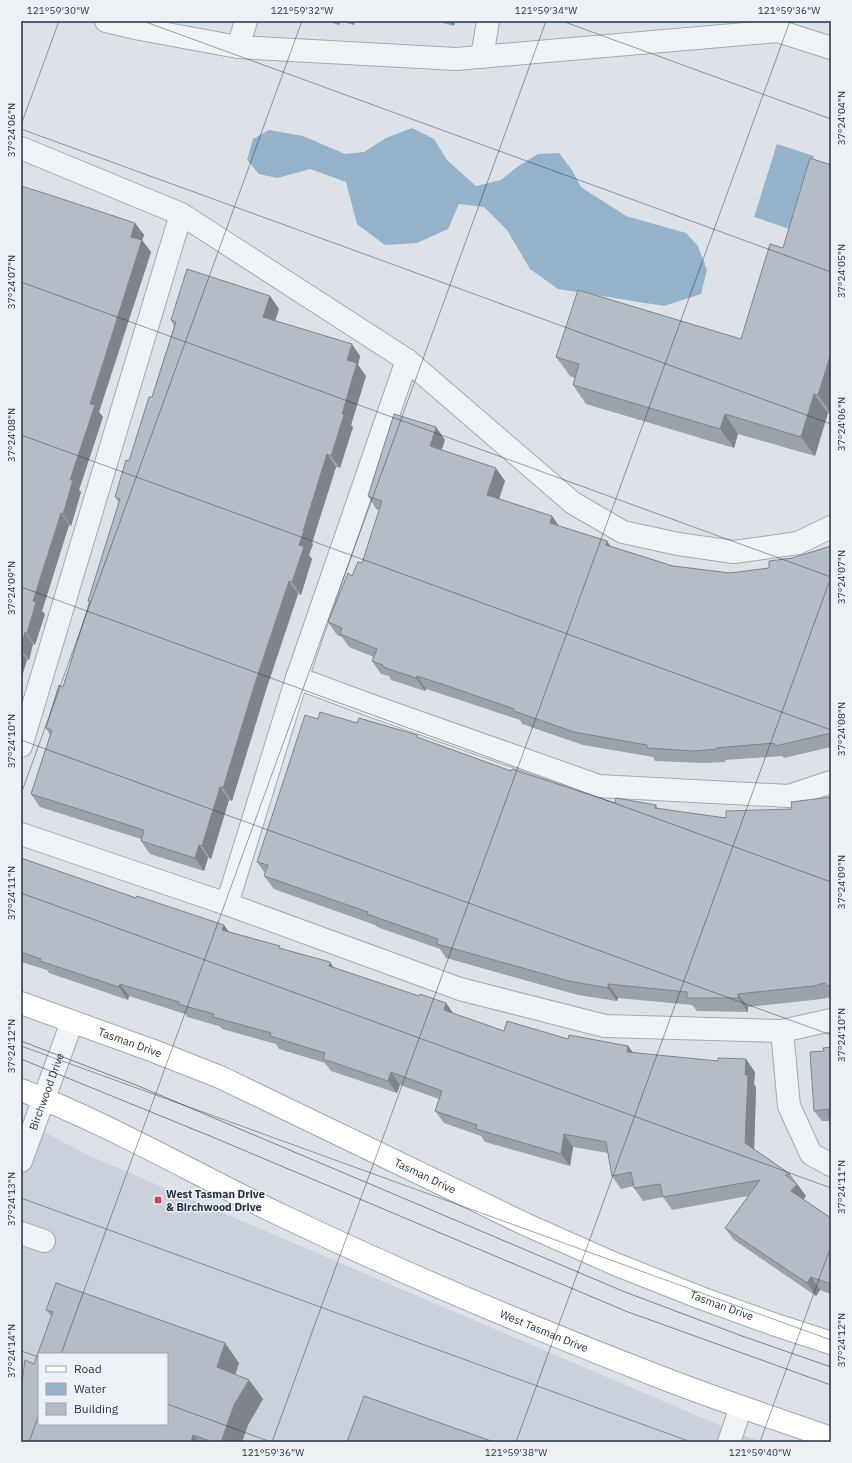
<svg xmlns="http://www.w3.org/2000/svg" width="852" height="1463" viewBox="0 0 852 1463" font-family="'IBM Plex Sans',sans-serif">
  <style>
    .built { fill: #cbd1da; fill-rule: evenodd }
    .water { fill: #95b2cb }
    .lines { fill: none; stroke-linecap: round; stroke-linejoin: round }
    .minor-casing { stroke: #a2a9b2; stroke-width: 24 }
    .major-casing { stroke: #9ca7b5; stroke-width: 24 }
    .minor { stroke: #f0f3f6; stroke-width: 22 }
    .major { stroke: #fff; stroke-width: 22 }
    .tram { stroke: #768293; stroke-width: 1 }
    .wall { fill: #9ba2a9 }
    .shaded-wall { fill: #7e848a }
    .building { fill: #b4bcc5; stroke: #7e848a; fill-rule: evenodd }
    .ticks { fill: none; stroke: #263140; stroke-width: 1; stroke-opacity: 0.45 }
    .poi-dot { fill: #d73959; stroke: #edf1f6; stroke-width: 1.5 }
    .labels { text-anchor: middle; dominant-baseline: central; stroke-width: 3; stroke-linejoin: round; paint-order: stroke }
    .street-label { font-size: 11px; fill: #263140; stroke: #edf1f6 }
    .poi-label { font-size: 11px; font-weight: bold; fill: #263140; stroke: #edf1f6; text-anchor: start }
    .neatline { fill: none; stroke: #263140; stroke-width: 1.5 }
    .ticks-label { font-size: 10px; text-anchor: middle; fill: #263140 }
  </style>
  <rect width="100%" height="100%" fill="#dde2e8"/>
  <path class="built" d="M 21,1120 L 88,1155 L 740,1434 L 762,1442 L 21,1442 ZM 39,1354 L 167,1354 L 167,1424 L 39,1424 Z"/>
  <path class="water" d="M 412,128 L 434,139 L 447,160 L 476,186 L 501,180 L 517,167 L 538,154 L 559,153 L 572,170 L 581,187 L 626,216 L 686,233 L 698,246 L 707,270 L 701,294 L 664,306 L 558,289 L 530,269 L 507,230 L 484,207 L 459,204 L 448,229 L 417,243 L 385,245 L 357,224 L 346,182 L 310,169 L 277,178 L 259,174 L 247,160 L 253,139 L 269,130 L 303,136 L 345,154 L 364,152 L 386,138 Z
    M 777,144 L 814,156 L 790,229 L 754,217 Z"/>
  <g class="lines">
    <defs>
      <g id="minor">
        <path d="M 106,21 L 140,29 L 238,47 L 456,59 L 778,31 L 831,48"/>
        <path d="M 238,47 L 246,21"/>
        <path d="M 482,57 L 488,21"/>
        <path d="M 21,148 L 181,214 L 407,360 L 573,503 L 623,532 L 678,544 L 734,552 L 798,543 L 831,527"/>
        <path d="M 297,678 L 378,708 L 599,786 L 789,796 L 831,782"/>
        <path d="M 21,746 L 181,214"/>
        <path d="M 21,834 L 227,904 L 460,989 L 605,1026 L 782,1031 L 831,1020"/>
        <path d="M 227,904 L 297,678 L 407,360"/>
        <path d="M 782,1031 L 789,1106 L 811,1154 L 831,1165"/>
        <path id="s1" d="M 21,1161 L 72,1022"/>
        <path d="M 21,1233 L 44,1241"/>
        <path d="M 729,1442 L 741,1407"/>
      </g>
      <g id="major">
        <path id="s2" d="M 21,1003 L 151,1050 L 220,1077 L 527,1225 L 615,1264 L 701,1298 L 773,1324 L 831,1343"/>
        <path id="s3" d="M 21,1090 C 112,1125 196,1175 285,1217 C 407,1275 533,1328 660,1377 C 716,1399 774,1418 831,1438"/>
      </g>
    </defs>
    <use href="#minor" class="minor-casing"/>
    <use href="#major" class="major-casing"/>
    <use href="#minor" class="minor"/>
    <use href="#major" class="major"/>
    <path class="tram" d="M 21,1041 L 136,1085 L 625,1292 L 742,1336 L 831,1367
      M 21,1059 L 210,1136 L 628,1312 L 831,1385"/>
  </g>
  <path class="wall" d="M 327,21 L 355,21 L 354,25 L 340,21 L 339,25 Z
    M 436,21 L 455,21 L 454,26 Z
    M 831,165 L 831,414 L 828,413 L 815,456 L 738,434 L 734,448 L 586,404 L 573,385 L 575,378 L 570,376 L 556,357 L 741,339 L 783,248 Z
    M 21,186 L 135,223 L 144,235 L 142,240 L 151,252 L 99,412 L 103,417 L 79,490 L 81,492 L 71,526 L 69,525 L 42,611 L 45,614 L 35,645 L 33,644 L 29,660 L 27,660 L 21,679 Z
    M 270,296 L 279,309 L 275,321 L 360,356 L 358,365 L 366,376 L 351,425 L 353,427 L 340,468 L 336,467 L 312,543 L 313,544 L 309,555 L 312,559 L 301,595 L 298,594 L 266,690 L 232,801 L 229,800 L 211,859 L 208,858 L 204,871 L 150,854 L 141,841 L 141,839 L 40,807 L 31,794 L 50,735 L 46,728 L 63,687 L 89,603 L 88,601 L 119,503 L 115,497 L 129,461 L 152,397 L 174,326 L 171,320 Z
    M 445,440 L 441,450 L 505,481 L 499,499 L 552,516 L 559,526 L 611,546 L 673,566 L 730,573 L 769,568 L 792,558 L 831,546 L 831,747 L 784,758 L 782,756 L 725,760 L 726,762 L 703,763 L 655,761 L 653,757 L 583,745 L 522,724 L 520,720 L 457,699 L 426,689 L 425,691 L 391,680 L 389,676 L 381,674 L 372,661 L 374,657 L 349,647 L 342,637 L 337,635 L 328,622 L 352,576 L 362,563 L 379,510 L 376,509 L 368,496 Z
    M 318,719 L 357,723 L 419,738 L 511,771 L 615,803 L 656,805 L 658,809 L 726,818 L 792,809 L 831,797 L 831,997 L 822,999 L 748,1007 L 748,1012 L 697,1011 L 692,1005 L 618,998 L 617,1001 L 578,995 L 446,958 L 440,949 L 377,927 L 375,925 L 274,889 L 264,876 L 265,873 L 257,862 Z
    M 21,858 L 136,898 L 224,925 L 229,932 L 282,949 L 335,968 L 419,996 L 446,1003 L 453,1014 L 504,1031 L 628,1046 L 633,1052 L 755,1072 L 754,1084 L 756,1088 L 754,1149 L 790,1174 L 806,1196 L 803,1199 L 831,1218 L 831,1294 L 820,1290 L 816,1296 L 734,1240 L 725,1228 L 748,1196 L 672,1210 L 663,1197 L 643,1201 L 634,1188 L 634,1186 L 621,1189 L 612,1176 L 608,1153 L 573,1147 L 570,1166 L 485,1142 L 481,1136 L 444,1123 L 435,1111 L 439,1099 L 400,1085 L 397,1093 L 331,1071 L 325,1063 L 279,1049 L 276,1044 L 222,1029 L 219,1026 L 187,1017 L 185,1014 L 129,996 L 128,1000 L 49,973 L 47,970 L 21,962 Z
    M 831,1047 L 831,1133 L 829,1121 L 822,1121 L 814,1111 L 824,1051 Z
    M 46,1310 L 239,1363 L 235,1374 L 249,1380 L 263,1399 L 248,1425 L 242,1442 L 21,1442 L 34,1364 L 52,1317 Z"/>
  <path class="shaded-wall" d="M 336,21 L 340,21 L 339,25 Z
    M 351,21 L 355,21 L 354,25 Z
    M 450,21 L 455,21 L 454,26 Z
    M 135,223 L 144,235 L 139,249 L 131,237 Z
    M 142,240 L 151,252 L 99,412 L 103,417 L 79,490 L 81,492 L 71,526 L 63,514 L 70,480 L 90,404 Z
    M 270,296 L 279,309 L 272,330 L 263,317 Z
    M 352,344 L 360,356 L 358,365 L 366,376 L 351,425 L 353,427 L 340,468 L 331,456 L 342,414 L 347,360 Z
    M 831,353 L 831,413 L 818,395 Z
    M 814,394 L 828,413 L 815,456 L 801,437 Z
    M 725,414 L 738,434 L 734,448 L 720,429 Z
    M 436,427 L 445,440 L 439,458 L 430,446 Z
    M 327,454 L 336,467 L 312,543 L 313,544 L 309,555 L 312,559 L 301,595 L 292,582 L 299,545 L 303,531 Z
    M 496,468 L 505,481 L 496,508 L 487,495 Z
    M 61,513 L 69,525 L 42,611 L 45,614 L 35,645 L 27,633 L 33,601 Z
    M 552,516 L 561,529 L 550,523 Z
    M 607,541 L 616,554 L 606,545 Z
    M 289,581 L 298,594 L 266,690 L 232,801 L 223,788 L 257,677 Z
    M 25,632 L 33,644 L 29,660 L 21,649 L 21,645 Z
    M 21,651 L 27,660 L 21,679 Z
    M 417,676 L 426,689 L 425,691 L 416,678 Z
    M 220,787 L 229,800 L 211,859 L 202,846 Z
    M 199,845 L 208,858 L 204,871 L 195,858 Z
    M 224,925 L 232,937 L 222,930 Z
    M 330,962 L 339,975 L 329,966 Z
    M 120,984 L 129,996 L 128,1000 L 119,987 Z
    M 608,984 L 618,998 L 617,1001 L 608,988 Z
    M 738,994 L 748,1007 L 748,1012 L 738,998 Z
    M 446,1003 L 455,1016 L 444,1010 Z
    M 628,1046 L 637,1059 L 627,1052 Z
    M 746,1059 L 755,1072 L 754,1084 L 756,1088 L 754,1155 L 745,1143 L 745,1075 Z
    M 391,1072 L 400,1085 L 397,1093 L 388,1081 Z
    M 564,1134 L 573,1147 L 570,1166 L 561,1154 Z
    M 797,1184 L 806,1196 L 800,1204 L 791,1191 Z
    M 811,1277 L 820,1290 L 816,1296 L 807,1283 Z
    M 225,1343 L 239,1363 L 231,1387 L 217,1367 Z
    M 249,1380 L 263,1399 L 248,1425 L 242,1442 L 221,1442 L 234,1405 Z
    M 193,1435 L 198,1442 L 191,1442 Z"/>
  <path class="building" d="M 810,158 L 831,165 L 831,353 L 818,395 L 814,394 L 801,437 L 725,414 L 720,429 L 573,385 L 579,364 L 556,357 L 578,290 L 741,339 L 770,244 L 783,248 Z
    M 21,186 L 50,195 L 135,223 L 131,237 L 142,240 L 90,404 L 95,405 L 70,480 L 73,480 L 63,514 L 61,513 L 33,601 L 36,602 L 27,633 L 25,632 L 21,645 Z
    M 187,269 L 270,296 L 263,317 L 352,344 L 347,360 L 357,363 L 342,414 L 344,415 L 331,456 L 327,454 L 303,531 L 304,531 L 299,545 L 304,547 L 292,582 L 289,581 L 257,677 L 223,788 L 220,787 L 202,846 L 199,845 L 195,858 L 141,841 L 144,830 L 31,794 L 52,730 L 46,728 L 59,685 L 63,687 L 90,601 L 88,601 L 120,499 L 115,497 L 126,460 L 129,461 L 149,397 L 152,397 L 176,322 L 171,320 Z
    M 394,414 L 436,427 L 430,446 L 496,468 L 487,495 L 552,516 L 550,523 L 607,541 L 606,545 L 673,566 L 730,573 L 769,568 L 769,561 L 792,558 L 831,546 L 831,733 L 775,746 L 774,743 L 716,748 L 717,749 L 694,751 L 647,748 L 647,745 L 574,732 L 514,711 L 514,709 L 448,686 L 417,676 L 416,678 L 383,667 L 383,665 L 372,661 L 377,649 L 340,634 L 342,628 L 328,622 L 348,573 L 352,576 L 358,562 L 362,563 L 382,501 L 368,496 Z
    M 320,712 L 357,723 L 359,718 L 417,735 L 417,737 L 511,771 L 512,769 L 615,803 L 616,798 L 656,805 L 655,808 L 726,818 L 726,811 L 792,809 L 791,802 L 831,797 L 831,985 L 827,986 L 825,983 L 813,986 L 738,994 L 738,998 L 687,998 L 687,992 L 608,984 L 608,988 L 569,981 L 437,944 L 438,939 L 367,914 L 368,912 L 264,876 L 268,865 L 257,862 L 305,715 L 318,719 Z
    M 21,858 L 136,898 L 137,896 L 224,925 L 222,930 L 280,946 L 279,948 L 330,962 L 329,966 L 419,996 L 420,994 L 446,1003 L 444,1010 L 504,1031 L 507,1021 L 568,1039 L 569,1035 L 628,1046 L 627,1052 L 718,1061 L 718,1058 L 746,1059 L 745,1075 L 748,1075 L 745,1143 L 790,1174 L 785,1175 L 797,1184 L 791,1191 L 831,1218 L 831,1284 L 811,1277 L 807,1283 L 725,1228 L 760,1180 L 663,1197 L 660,1184 L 634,1188 L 631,1172 L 612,1176 L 606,1142 L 564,1134 L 561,1154 L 476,1129 L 477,1125 L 435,1111 L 442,1091 L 391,1072 L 388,1081 L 323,1059 L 325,1053 L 270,1036 L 271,1033 L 213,1017 L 214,1014 L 178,1004 L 179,1002 L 120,984 L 119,987 L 40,961 L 41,959 L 21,952 Z
    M 831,1047 L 831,1132 L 828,1109 L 814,1111 L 810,1052 L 824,1051 L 823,1048 Z
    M 56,1283 L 225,1343 L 217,1367 L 249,1380 L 234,1405 L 221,1442 L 213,1442 L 193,1435 L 191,1442 L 21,1442 L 21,1389 L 25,1360 L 34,1364 L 53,1312 L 46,1310 ZM 39,1354 L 167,1354 L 167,1424 L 39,1424 Z
    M 364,1396 L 494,1442 L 347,1442 Z"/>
  <path class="ticks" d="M 143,21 L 831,272M 562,21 L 831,119M 21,125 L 59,21M 21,129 L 831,424M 21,282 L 831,577M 21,435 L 831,730M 21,587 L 831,882M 21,740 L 831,1035M 21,794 L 302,21M 21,893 L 831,1188M 21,1046 L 831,1340M 21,1198 L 691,1442M 21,1351 L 39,1357M 61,1354 L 546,21M 167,1404 L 271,1442M 29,1442 L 39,1414M 272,1442 L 790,21M 516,1442 L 831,577M 760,1442 L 831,1246"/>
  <rect class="poi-dot" x="154" y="1196" width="8" height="8" rx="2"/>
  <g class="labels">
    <g class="street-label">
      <text stroke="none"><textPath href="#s2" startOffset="116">Tasman Drive</textPath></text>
      <text stroke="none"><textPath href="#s1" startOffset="74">Birchwood Drive</textPath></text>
      <text stroke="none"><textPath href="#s2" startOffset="440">Tasman Drive</textPath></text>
      <text stroke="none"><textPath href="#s2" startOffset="764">Tasman Drive</textPath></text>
      <text stroke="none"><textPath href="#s3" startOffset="576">West Tasman Drive</textPath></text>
    </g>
    <g class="poi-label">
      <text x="166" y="1194">West Tasman Drive<tspan x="166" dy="13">&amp; Birchwood Drive</tspan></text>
    </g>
  </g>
  <rect width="852" height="1463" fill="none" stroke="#edf1f6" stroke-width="44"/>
  <rect x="38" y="1353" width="130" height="72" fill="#edf1f6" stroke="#9da4ad"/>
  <rect x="46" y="1366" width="20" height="6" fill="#ffffff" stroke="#9da4ad"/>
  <text x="74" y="1373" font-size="12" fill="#263140">Road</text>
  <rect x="46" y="1383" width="20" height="12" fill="#95b2cb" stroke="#9da4ad"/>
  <text x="74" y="1393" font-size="12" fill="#263140">Water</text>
  <rect x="46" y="1403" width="20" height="12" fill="#b4bcc5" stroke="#9da4ad"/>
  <text x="74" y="1413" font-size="12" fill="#263140">Building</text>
  <rect x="22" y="22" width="808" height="1419" class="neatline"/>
  <g class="ticks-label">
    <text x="58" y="14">121°59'30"W</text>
    <text x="302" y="14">121°59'32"W</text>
    <text x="546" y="14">121°59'34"W</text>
    <text x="789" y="14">121°59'36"W</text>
    <text transform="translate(841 118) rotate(-90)" y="4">37°24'04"N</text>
    <text transform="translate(11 130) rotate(-90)" y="4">37°24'06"N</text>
    <text transform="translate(841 271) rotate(-90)" y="4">37°24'05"N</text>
    <text transform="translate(11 282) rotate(-90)" y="4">37°24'07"N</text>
    <text transform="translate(841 424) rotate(-90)" y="4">37°24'06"N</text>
    <text transform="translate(11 435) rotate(-90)" y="4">37°24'08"N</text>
    <text transform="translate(841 577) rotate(-90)" y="4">37°24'07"N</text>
    <text transform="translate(11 588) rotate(-90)" y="4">37°24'09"N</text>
    <text transform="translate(841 729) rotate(-90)" y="4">37°24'08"N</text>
    <text transform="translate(11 741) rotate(-90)" y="4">37°24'10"N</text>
    <text transform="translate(841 882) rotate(-90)" y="4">37°24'09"N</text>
    <text transform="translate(11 893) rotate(-90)" y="4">37°24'11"N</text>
    <text transform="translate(841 1035) rotate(-90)" y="4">37°24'10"N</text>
    <text transform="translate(11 1046) rotate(-90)" y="4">37°24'12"N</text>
    <text transform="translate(841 1187) rotate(-90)" y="4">37°24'11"N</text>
    <text transform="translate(11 1199) rotate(-90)" y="4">37°24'13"N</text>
    <text transform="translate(841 1340) rotate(-90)" y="4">37°24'12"N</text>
    <text transform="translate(11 1351) rotate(-90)" y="4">37°24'14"N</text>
    <text x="273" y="1456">121°59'36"W</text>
    <text x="516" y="1456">121°59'38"W</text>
    <text x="760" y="1456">121°59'40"W</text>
  </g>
</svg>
